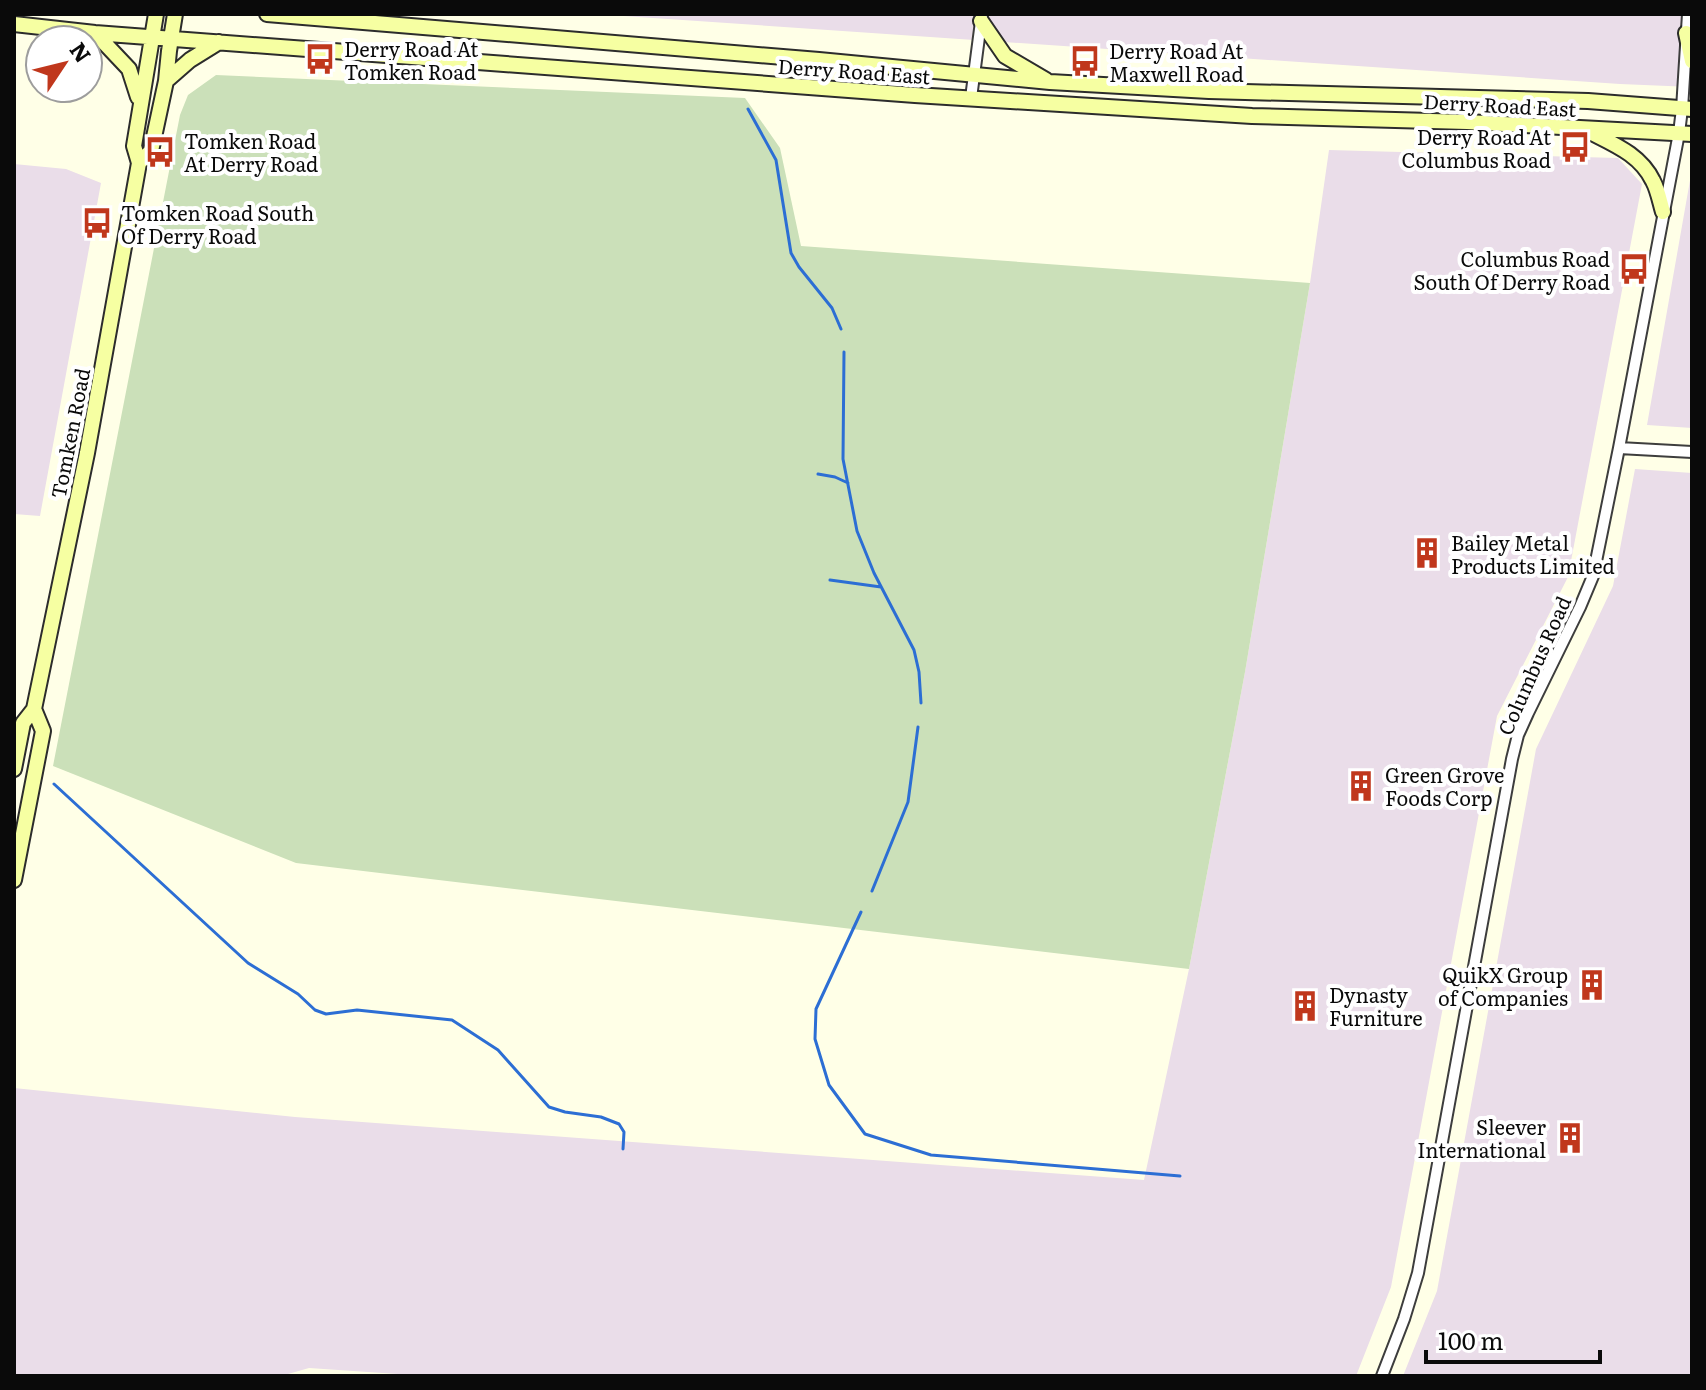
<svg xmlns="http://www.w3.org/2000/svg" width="1706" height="1390" viewBox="0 0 1706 1390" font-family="Literata,serif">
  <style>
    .industrial { fill: #eadde9 }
    .cemetery { fill: #cbe0b9 }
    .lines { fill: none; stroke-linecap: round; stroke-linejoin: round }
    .stream { stroke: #2c6ed4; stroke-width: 3 }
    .street-casing { stroke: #3d3d3d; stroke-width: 14 }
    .secondary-casing { stroke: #2c2c2c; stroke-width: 18 }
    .street { stroke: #fff; stroke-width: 10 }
    .secondary { stroke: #f6ffa2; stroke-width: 14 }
    .labels { text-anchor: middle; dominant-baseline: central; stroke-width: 8; stroke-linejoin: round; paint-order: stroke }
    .poi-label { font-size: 20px; fill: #0a0a0a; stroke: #fff; text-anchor: start }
    .street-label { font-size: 20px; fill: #0a0a0a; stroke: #fff }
  </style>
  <rect width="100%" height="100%" fill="#ffffe7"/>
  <path class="industrial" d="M 594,14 L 1692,14 L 1692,87 L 1620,84 Z
    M 1329,150 L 1618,158 L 1642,184 L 1568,577 L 1497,716 L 1391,1287 L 1356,1376 L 427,1376 L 309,1368 L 281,1376 L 14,1376 L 14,1088 L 295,1117 L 1144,1180 L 1189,969 L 1245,672 L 1310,283 Z
    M 14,164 L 66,169 L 101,183 L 40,516 L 14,514 Z
    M 1692,169 L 1692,428 L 1647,425 Z
    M 1635,469 L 1692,473 L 1692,1376 L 1403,1376 L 1437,1291 L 1536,749 L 1613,586 Z"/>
  <path class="cemetery" d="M 216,75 L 745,98 L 780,148 L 801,246 L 1310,283 L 1245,672 L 1189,969 L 296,863 L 53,766 L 180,115 L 188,95 Z"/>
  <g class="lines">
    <path class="stream" d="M 748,109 L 776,160 L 791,253 L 799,267 L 832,308 L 841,329
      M 844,352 L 843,459 L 857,531 L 874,573 L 914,650 L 919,672 L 921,703
      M 818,474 L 835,477 L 848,483
      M 830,580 L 881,587
      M 54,784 L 248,963 L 298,994 L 315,1010 L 326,1014 L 357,1010 L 452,1020 L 498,1050 L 549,1107 L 565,1112 L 601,1117 L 619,1124 L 624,1132 L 623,1149
      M 872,891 L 908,802 L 918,727
      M 861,912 L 816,1009 L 815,1039 L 829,1085 L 865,1134 L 931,1155 L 1180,1176"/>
    <defs>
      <path id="street" d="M 971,98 L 982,14
        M 1619,448 L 1692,452
        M 1382,1376 L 1404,1319 L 1418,1273 L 1512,759 L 1518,735 L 1528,713 L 1580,607 L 1593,576 L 1619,448 L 1679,133 L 1682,109 L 1688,14"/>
      <path id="secondary" d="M 267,14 L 819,60 L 1050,82 L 1209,91 L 1588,101 L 1692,109
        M 981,21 L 1005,56 L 1046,80
        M 14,24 L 95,33 L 915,95 L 1252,116 L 1467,122 L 1692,134
        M 95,33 L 129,69 L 138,97
        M 1686,33 L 1692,61
        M 166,81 L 190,60 L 219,42
        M 1588,131 C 1613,144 1640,154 1653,181 C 1658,190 1660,202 1663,212
        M 139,163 L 151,151 L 166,81 L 169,51 L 175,14
        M 14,769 L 23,723 L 34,709 L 87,453 L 139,163 L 134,146 L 156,14
        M 14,880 L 43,731 L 34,709"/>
    </defs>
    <use href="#street" class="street-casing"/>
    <use href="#secondary" class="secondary-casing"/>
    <use href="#street" class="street"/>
    <use href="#secondary" class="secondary"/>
  </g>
  <defs>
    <symbol id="bus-bare" viewBox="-9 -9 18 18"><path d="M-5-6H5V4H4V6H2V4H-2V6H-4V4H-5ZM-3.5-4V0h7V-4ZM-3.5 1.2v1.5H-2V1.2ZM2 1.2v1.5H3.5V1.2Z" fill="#c0371c" stroke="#fff" stroke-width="2.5" paint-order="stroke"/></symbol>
    <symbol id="building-bare" viewBox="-9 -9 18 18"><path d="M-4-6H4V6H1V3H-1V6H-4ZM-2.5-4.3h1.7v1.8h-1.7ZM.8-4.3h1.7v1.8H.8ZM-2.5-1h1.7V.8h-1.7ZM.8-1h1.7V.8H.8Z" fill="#c0371c" stroke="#fff" stroke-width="2.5" paint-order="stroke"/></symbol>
  </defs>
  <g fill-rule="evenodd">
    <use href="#bus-bare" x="298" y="37" width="44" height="44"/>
    <use href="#bus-bare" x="1063" y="39" width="44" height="44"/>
    <use href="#bus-bare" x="1553" y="125" width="44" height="44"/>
    <use href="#bus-bare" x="138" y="130" width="44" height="44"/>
    <use href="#bus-bare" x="75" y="201" width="44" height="44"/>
    <use href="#bus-bare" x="1612" y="247" width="44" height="44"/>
    <use href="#building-bare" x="1405" y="531" width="44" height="44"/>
    <use href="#building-bare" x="1339" y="764" width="44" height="44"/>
    <use href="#building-bare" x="1570" y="963" width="44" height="44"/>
    <use href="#building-bare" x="1283" y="984" width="44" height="44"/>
    <use href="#building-bare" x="1548" y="1116" width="44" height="44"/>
  </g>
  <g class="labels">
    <g class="poi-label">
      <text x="344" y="48">Derry Road At<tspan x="344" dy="23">Tomken Road</tspan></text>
      <text x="1109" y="50">Derry Road At<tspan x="1109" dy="23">Maxwell Road</tspan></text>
      <text x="1551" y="136" text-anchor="end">Derry Road At<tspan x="1551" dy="23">Columbus Road</tspan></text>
      <text x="184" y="140">Tomken Road<tspan x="184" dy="23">At Derry Road</tspan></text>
      <text x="121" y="212">Tomken Road South<tspan x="121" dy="23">Of Derry Road</tspan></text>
      <text x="1610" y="258" text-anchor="end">Columbus Road<tspan x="1610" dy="23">South Of Derry Road</tspan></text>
      <text x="1451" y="542">Bailey Metal<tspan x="1451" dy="23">Products Limited</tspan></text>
      <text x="1385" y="774">Green Grove<tspan x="1385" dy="23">Foods Corp</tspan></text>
      <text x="1568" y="974" text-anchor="end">QuikX Group<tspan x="1568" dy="23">of Companies</tspan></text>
      <text x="1329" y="994">Dynasty<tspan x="1329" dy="23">Furniture</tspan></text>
      <text x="1546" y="1126" text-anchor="end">Sleever<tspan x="1546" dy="23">International</tspan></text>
    </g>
    <g class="street-label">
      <text transform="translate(854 70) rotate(4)">Derry Road East</text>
      <text transform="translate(1500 104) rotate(3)">Derry Road East</text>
      <text transform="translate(69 433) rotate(-79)">Tomken Road</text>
      <text transform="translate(1533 665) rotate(-66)">Columbus Road</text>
    </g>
  </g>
  <rect width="1706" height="1390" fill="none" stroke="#0a0a0a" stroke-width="32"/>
  <g transform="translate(64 64) rotate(55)"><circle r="38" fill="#ffffff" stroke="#9d9d9d" stroke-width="2"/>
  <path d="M0-6L14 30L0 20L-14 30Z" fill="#c0371c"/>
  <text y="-12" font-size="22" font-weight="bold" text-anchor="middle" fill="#0a0a0a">N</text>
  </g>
  <path d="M1426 1350v12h174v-12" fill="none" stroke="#0a0a0a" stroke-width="4"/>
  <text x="1438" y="1350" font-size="24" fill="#0a0a0a" stroke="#ffffff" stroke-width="6" paint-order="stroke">100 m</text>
</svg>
